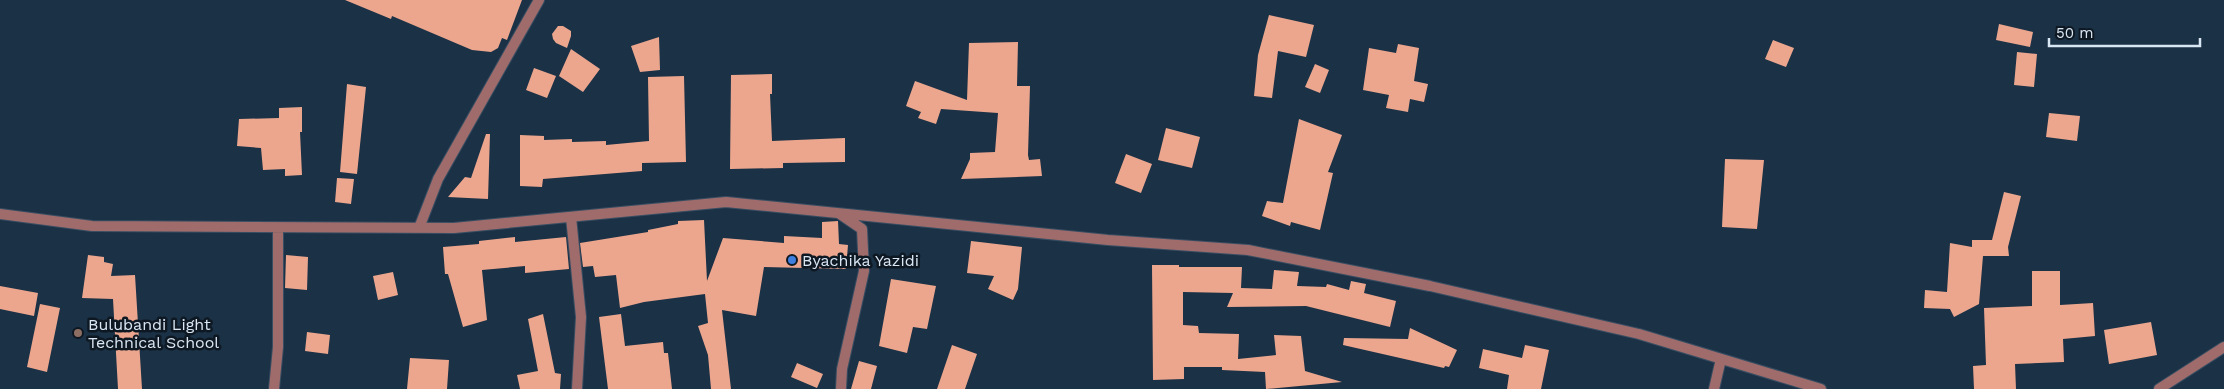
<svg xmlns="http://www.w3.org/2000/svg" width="2224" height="389" viewBox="0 0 2224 389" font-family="'Work Sans',sans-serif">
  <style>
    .building { fill: #eca68e }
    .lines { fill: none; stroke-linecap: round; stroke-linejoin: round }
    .street-casing { stroke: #394e62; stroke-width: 12 }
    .street { stroke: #a06c6b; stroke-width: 10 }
    .shop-dot { fill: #3f7fe0; stroke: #0e1822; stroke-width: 2 }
    .education-dot { fill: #8d6e63; stroke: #0e1822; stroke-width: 2 }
    .labels { text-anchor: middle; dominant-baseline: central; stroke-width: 5; stroke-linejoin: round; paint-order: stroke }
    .poi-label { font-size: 16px; fill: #d9e6f4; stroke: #0e1822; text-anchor: start }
  </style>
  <rect width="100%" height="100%" fill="#1b3146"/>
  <path class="building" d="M 345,0 L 522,0 L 507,40 L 502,38 L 498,48 L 491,52 L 472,50 L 392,16 L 391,19 Z
    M 1269,15 L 1314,25 L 1306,57 L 1278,51 L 1272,98 L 1254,96 L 1258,55 Z
    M 1999,24 L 2033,32 L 2030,47 L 1996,40 Z
    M 558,26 L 563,26 L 571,31 L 571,36 L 567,48 L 556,43 L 553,39 L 552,34 Z
    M 659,37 L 660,70 L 640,72 L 631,46 Z
    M 1773,40 L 1794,48 L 1786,67 L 1765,59 Z
    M 1018,42 L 1017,86 L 1030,86 L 1028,155 L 1029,160 L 1040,159 L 1042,176 L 961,179 L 970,159 L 970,153 L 995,152 L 998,113 L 941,109 L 936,124 L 918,118 L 921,112 L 906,106 L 915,81 L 967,100 L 969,43 Z
    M 1398,44 L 1419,48 L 1414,81 L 1428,84 L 1424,102 L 1410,99 L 1408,112 L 1386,108 L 1389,95 L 1363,90 L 1369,48 L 1396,53 Z
    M 571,49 L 600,69 L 583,92 L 559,76 Z
    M 2017,52 L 2037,54 L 2034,87 L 2014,85 Z
    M 1315,64 L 1329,70 L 1320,93 L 1305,87 Z
    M 534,68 L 556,76 L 547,98 L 526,90 Z
    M 772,74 L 772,94 L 770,94 L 772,141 L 845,138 L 845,162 L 783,163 L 783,168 L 730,169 L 731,75 Z
    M 684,76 L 686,162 L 642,163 L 642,171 L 543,179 L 542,187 L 520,186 L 520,135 L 544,136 L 544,140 L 572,139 L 572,142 L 606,141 L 606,145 L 649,141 L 648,77 Z
    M 347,84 L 366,87 L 357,174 L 340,172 Z
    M 302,107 L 302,132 L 300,132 L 302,175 L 285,176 L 285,169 L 263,170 L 261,148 L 237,146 L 239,119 L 279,118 L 279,108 Z
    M 2049,113 L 2080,116 L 2077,141 L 2046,137 Z
    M 1299,119 L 1342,135 L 1328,172 L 1333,173 L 1320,230 L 1291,222 L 1290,226 L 1262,216 L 1267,201 L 1283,203 Z
    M 1166,128 L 1200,137 L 1192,168 L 1158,160 Z
    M 486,134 L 490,134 L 488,199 L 448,197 L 465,177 L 471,178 Z
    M 1126,154 L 1152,164 L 1141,193 L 1115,183 Z
    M 1725,159 L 1764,160 L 1757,229 L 1722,227 Z
    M 337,178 L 354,179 L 351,204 L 335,202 Z
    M 2004,192 L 2021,196 L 2008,247 L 2009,256 L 1983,256 L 1979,304 L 1954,317 L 1950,309 L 1924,308 L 1925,290 L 1947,292 L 1950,243 L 1972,247 L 1972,240 L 1992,240 Z
    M 704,220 L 707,281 L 723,238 L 784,243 L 784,236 L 822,238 L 822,222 L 838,221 L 839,244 L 848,245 L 846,269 L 764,267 L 756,316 L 722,310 L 731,389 L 711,389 L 708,355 L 698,326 L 708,323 L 705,294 L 644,302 L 620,308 L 616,275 L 595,277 L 593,266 L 583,267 L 580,243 L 648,232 L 648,230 L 678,224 L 678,221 Z
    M 515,237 L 515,242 L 566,237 L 569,269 L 525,273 L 525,266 L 482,270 L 487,320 L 463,327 L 448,274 L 445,274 L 443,247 L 479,244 L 479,241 Z
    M 971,241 L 1022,247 L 1018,289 L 1013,300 L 988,289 L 994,276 L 967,273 Z
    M 88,255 L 104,257 L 104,262 L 113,264 L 111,276 L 135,275 L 142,389 L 118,389 L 113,299 L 82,298 Z
    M 286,255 L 308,257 L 307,290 L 285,288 Z
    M 1152,265 L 1179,265 L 1179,267 L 1242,267 L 1241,288 L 1272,289 L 1274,270 L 1299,272 L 1297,286 L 1326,287 L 1327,284 L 1349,290 L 1351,281 L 1366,284 L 1364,293 L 1396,301 L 1390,327 L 1306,306 L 1227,307 L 1233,293 L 1183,292 L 1183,325 L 1198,326 L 1199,333 L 1239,334 L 1238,359 L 1276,355 L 1274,335 L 1301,336 L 1305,371 L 1342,382 L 1266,389 L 1265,372 L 1222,370 L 1222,367 L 1184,367 L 1184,379 L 1153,380 Z
    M 2032,271 L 2060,271 L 2060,305 L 2093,303 L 2095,336 L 2063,339 L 2064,362 L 2015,364 L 2016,389 L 1974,389 L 1973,366 L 1986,365 L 1984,308 L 2032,306 Z
    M 393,272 L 398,295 L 378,300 L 373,276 Z
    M 891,279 L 936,286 L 927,329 L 913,327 L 907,353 L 879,346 Z
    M 0,286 L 38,293 L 34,316 L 0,309 Z
    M 40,304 L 60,308 L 47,372 L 27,367 Z
    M 543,314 L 555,373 L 561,374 L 560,389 L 520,389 L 517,375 L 538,371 L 528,319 Z
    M 621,314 L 625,346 L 663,342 L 664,353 L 668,353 L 672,389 L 608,389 L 599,317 Z
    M 2151,322 L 2157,355 L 2109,364 L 2104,330 Z
    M 1410,328 L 1457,350 L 1449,367 L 1445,366 L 1444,368 L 1343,345 L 1344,338 L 1408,339 Z
    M 307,332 L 330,335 L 328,354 L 305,351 Z
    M 952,345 L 977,354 L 965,389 L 937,389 Z
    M 1525,345 L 1549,350 L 1541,389 L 1507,389 L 1509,375 L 1479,368 L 1483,349 L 1522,358 Z
    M 410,358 L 449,360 L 447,389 L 407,389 Z
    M 859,361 L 877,366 L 871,389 L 851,389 Z
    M 797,363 L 823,374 L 817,388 L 791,377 Z"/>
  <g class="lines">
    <defs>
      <path id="street" d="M 0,214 L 92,226 L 454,228 L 726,202 L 1108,240 L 1248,250 L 1430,286 L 1639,334 L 1821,389
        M 840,214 L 862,229 L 864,271 L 842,369 L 841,389
        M 571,217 L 581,317 L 577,389
        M 419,228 L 438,179 L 539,0
        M 274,389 L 278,347 L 278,228
        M 1714,389 L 1721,359
        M 2159,389 L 2224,347"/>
    </defs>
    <use href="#street" class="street-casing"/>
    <use href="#street" class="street"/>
  </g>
  <circle class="shop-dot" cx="792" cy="260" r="5"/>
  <circle class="education-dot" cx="78" cy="333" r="5"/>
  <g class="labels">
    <g class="poi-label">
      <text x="802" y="260">Byachika Yazidi</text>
      <text x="88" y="324">Bulubandi Light<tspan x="88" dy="18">Technical School</tspan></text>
    </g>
  </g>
  <path d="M2049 38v8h151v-8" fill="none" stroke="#d9e6f4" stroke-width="2.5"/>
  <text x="2056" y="38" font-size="15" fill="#d9e6f4" stroke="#0e1822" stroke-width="4" paint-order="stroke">50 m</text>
</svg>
